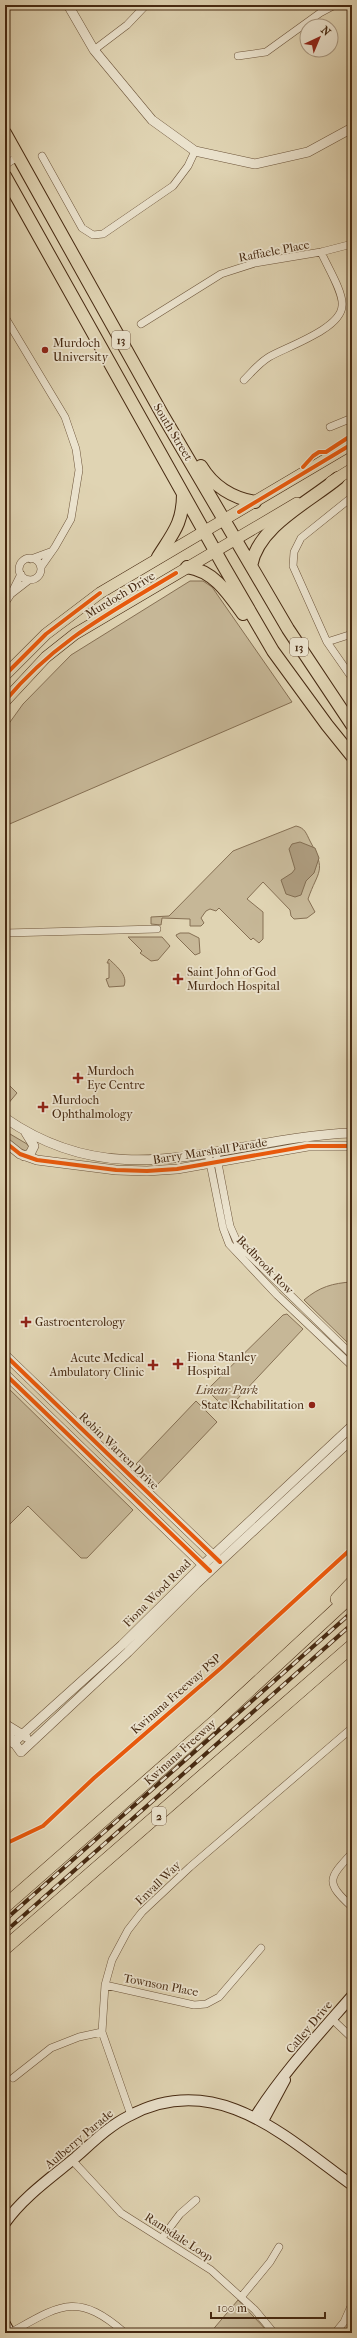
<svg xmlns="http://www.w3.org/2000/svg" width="357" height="2338" viewBox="0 0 357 2338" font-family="'IM FELL French Canon',serif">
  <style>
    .green { fill: #c6b797; stroke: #867054 }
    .water { fill: #ac9a7c; stroke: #836d51 }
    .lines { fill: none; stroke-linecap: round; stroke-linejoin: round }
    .minor-casing { stroke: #6c543a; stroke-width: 8 }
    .tertiary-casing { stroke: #6c543a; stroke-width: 10 }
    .secondary-casing { stroke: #462911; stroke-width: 12 }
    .primary-casing { stroke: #462911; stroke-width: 12 }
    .trunk-casing { stroke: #462911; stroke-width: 14 }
    .motorway-casing { stroke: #462911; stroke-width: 14 }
    .minor { stroke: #ebe3ce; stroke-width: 7 }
    .tertiary { stroke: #ebe3ce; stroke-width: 9 }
    .secondary { stroke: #ebe3ce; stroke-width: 10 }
    .primary { stroke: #e0d4b3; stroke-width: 11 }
    .trunk { stroke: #e0d4b3; stroke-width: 12 }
    .motorway { stroke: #e0d4b3; stroke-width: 13 }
    .rail-casing { stroke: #462911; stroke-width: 4 }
    .rail { stroke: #ebe3ce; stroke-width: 2.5; stroke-dasharray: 8; stroke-linecap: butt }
    .cycleway-casing { stroke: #ebe3ce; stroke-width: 6 }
    .cycleway { stroke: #e8590c; stroke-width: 4 }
    .poi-dot { fill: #8f2418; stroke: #ebe3ce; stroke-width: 1.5 }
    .labels { text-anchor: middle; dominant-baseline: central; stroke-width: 3.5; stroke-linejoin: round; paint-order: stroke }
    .shield { fill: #ebe3ce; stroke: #78614a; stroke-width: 1 }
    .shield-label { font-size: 11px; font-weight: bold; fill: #462911 }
    .street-label { font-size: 12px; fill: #462911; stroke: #ebe3ce }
    .poi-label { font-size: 12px; fill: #462911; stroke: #ebe3ce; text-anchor: start }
    .park-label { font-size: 12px; font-style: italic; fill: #60452c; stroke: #ebe3ce }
  </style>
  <rect width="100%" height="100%" fill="#e0d4b3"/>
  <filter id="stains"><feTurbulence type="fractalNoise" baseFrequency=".005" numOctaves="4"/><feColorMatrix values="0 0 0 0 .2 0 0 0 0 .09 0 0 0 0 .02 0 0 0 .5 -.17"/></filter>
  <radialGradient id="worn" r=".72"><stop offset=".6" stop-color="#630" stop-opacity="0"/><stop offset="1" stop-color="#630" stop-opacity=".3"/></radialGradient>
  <path class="green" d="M 190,581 L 203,581 L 212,587 L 292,702 L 5,826 L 5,729 L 23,704 L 71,655 Z
    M 296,826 C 305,828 306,833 310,841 C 327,872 318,870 308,899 L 315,912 L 307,918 L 294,919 L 291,916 L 290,910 L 263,882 L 247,899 L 263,912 L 263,939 L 259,943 L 253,938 L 251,940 L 219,908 L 216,911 L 210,909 L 206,911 L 201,918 L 204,923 L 201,926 L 190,926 L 190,919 L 162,918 L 161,925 L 151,924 L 151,917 L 169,916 L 233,851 Z
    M 180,933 L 189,933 L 199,938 L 200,953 L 195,955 L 177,937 L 176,935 Z
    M 128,937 L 162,937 L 170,946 L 158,960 L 151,961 L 140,953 L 142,951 Z
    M 109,959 C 117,967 128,975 124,986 L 109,987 L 106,979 L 109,978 L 109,963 L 107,963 Z
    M 5,1081 L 17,1093 L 7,1105 L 5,1104 Z
    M 5,1131 L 27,1144 L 29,1147 L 26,1151 L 18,1148 L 5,1137 Z
    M 352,1282 L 352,1347 L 304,1300 C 319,1287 333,1283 352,1282 Z
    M 287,1314 L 303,1329 L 227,1410 L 207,1390 L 283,1315 Z
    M 5,1385 L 133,1510 L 87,1558 L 81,1558 L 28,1506 L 5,1529 Z
    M 196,1401 L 217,1422 L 157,1485 L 136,1464 Z
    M 238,2300 L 269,2333 L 210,2333 Z"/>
  <path class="water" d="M 300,842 L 315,848 L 319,858 L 314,873 L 306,881 L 301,895 L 295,897 L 286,894 L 281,880 L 292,873 L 295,869 L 289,849 L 292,844 Z"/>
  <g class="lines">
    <defs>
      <path id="minor" d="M 94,50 L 127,25 L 146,5
        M 238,56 L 266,52 L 320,13 L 335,5
        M 5,156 L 15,150
        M 42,156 L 82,228 L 93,235 L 103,234 L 173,186 L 188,166 L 195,151
        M 5,165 L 19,156
        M 5,317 L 65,417 L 76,449 L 79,470 L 71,519 L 55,547 L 41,567
        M 141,324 L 221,274 L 255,263 L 321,252 L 352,244
        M 244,380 C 252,372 259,363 269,357 C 286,347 341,329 342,306 C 344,293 327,266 321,252
        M 330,427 L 352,418
        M 352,497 L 301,538 L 294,552 L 293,566 L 327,642 L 352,678
        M19 569a11 11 0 1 1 22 0a11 11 0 1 1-22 0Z
        M 31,559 L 50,552
        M 11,594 L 21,574
        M 5,603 L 11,594 L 29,580
        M 327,642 L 352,634
        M 5,933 L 157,929
        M 208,1153 L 223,1228 L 229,1244 L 277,1295 L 352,1366
        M 217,1158 L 230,1226 L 238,1244 L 352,1355
        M 352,1853 C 328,1879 325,1882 352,1907
        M 105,1985 L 194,2005 L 206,2004 L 219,1997 L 261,1948
        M 332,2019 L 352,2038
        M 13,2078 L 51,2048 L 79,2037 L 102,2032
        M 131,2115 L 102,2032 L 105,1985 L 112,1960 L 128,1930 L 142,1912 L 190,1867 L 352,1728
        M 72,2160 L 121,2213 L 211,2270 L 255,2310 L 274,2333
        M 162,2238 L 180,2214 L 196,2200
        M 242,2296 L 270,2262 L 279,2247
        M 10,2333 C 60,2305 77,2291 125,2333
        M 335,2333 L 344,2322 L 352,2304"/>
      <path id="tertiary" d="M 68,5 L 94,50 L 152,120 L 195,151 L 255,164 L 308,152 L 352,128
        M 5,1118 C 123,1200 226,1137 352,1133
        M 5,1142 L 20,1154 L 37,1160 L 116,1170 L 147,1171 L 177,1169 L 308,1146 L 352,1146
        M 24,1156 L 30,1154 L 34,1146 L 26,1133
        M 5,1355 L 217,1559
        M 5,1374 L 207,1569
        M 5,1724 L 26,1737
        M 5,1730 L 21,1752 L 128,1652 L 196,1584 L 352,1439
        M 13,1743 L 122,1645 L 203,1565 L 352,1426"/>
      <path id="secondary" d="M 255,2117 C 281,2075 319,2034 352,1996
        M 263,2121 L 285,2080
        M 5,2223 C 23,2197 52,2177 76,2157 C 93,2142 109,2126 129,2116 C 216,2069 286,2137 352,2185
        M 5,2324 L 10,2333"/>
      <path id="primary" d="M 331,482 L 352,469
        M 5,675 L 46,634 L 100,593 L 352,444
        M 5,701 L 46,657 L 75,634 L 297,503"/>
      <path id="trunk" d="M 5,133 L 162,414 L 288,629 L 352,725
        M 5,176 L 223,565 L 273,651 L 327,725 L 352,756
        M 201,466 C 213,486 233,498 255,502
        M 158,557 C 173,533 183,523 183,494
        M 251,566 C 258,526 309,502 338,478
        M 187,567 C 214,571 228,593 243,614"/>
      <path id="motorway" d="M 337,1599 L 352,1583
        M 5,1906 L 218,1719 L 352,1595
        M 5,1948 L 352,1646"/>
    </defs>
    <use href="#minor" class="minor-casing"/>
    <use href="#tertiary" class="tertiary-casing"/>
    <use href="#secondary" class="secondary-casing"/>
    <use href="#primary" class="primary-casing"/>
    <use href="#trunk" class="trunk-casing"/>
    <use href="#motorway" class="motorway-casing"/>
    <use href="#minor" class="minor"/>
    <use href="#tertiary" class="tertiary"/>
    <use href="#secondary" class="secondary"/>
    <use href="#primary" class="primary"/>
    <use href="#trunk" class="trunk"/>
    <use href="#motorway" class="motorway"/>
    <defs>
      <path id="rail" d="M 5,1920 L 352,1612
        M 5,1932 L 352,1624"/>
    </defs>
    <use href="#rail" class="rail-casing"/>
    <use href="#rail" class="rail"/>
    <defs>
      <path id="cycleway" d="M 303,467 L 313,456 L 319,452 L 326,452 L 352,435
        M 239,512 L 352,444
        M 5,675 L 46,634 L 100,593
        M 5,701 C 56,640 110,613 176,573
        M 5,1142 L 20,1154 L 37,1160 L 116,1170 L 147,1171 L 177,1169 L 308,1146 L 352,1146
        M 5,1355 L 220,1562
        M 5,1374 L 210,1571
        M 5,1844 L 43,1826 L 94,1778 L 221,1668 L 352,1548"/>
    </defs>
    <use href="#cycleway" class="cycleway-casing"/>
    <use href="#cycleway" class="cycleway"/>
  </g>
  <g class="poi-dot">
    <circle cx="45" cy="350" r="4"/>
    <path d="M176 973h4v4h4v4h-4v4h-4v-4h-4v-4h4z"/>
    <path d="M76 1072h4v4h4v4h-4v4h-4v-4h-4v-4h4z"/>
    <path d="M41 1101h4v4h4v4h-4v4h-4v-4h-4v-4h4z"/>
    <path d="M24 1316h4v4h4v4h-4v4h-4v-4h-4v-4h4z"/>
    <path d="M176 1358h4v4h4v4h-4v4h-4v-4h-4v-4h4z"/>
    <path d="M151 1359h4v4h4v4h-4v4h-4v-4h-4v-4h4z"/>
    <circle cx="312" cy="1405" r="4"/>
  </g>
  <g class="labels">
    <g class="shield">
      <rect x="112" y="331" width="18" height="18" rx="3"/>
      <rect x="290" y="638" width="18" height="18" rx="3"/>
      <rect x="152" y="1807" width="14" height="18" rx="3"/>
    </g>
    <g class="shield-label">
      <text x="121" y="340">13</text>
      <text x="299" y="647">13</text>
      <text x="159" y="1816">2</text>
    </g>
    <g class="street-label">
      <text transform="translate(274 251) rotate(-11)">Raffaele Place</text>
      <text transform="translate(173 432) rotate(59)">South Street</text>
      <text transform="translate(120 595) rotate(-31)">Murdoch Drive</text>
      <text transform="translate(210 1151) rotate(-9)">Barry Marshall Parade</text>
      <text transform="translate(265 1265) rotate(46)">Bedbrook Row</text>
      <text transform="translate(119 1451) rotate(44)">Robin Warren Drive</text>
      <text transform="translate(157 1593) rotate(-45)">Fiona Wood Road</text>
      <text transform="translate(176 1694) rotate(-41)">Kwinana Freeway PSP</text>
      <text transform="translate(180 1752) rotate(-42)">Kwinana Freeway</text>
      <text transform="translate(158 1883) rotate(-44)">Envall Way</text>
      <text transform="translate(161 1985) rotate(11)">Townson Place</text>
      <text transform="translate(309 2027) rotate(-50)">Calley Drive</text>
      <text transform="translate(79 2139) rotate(-40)">Aulberry Parade</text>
      <text transform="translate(179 2237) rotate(33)">Ramsdale Loop</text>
    </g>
    <g class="poi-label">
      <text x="53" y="343">Murdoch<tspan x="53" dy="14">University</tspan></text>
      <text x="187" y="972">Saint John of God<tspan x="187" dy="14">Murdoch Hospital</tspan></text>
      <text x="87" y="1071">Murdoch<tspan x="87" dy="14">Eye Centre</tspan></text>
      <text x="52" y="1100">Murdoch<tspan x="52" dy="14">Ophthalmology</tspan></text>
      <text x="35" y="1322">Gastroenterology</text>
      <text x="187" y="1357">Fiona Stanley<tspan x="187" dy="14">Hospital</tspan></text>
      <text x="144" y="1358" text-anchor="end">Acute Medical<tspan x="144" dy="14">Ambulatory Clinic</tspan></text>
      <text x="304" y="1405" text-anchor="end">State Rehabilitation</text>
    </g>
    <g class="park-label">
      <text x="227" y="1390">Linear Park</text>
    </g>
  </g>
  <rect width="357" height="2338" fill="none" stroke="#e0d4b3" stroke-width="20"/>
  <rect x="6" y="6" width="345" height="2326" fill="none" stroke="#462911" stroke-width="2"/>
  <rect x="10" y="10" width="337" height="2318" fill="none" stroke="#462911"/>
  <g transform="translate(319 38) rotate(44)"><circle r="19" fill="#ebe3ce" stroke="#a99982"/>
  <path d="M0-3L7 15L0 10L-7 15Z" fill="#8f2418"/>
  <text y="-6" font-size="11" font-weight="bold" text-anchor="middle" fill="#462911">N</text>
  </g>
  <path d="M211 2312v6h114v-6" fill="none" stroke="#462911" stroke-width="2"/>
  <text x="217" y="2312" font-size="12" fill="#462911" stroke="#ebe3ce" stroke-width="3" paint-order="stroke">100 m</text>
  <rect width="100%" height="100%" filter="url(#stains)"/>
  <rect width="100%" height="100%" fill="url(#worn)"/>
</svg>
